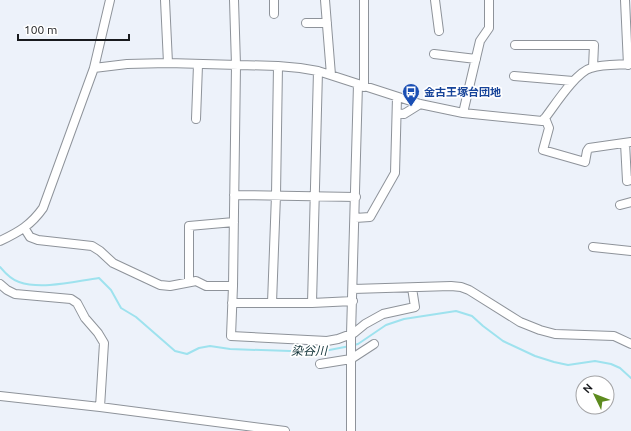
<svg xmlns="http://www.w3.org/2000/svg" width="631" height="431" viewBox="0 0 631 431" font-family="Ubuntu,'Noto Sans JP',sans-serif">
  <style>
    .lines { fill: none; stroke-linecap: round; stroke-linejoin: round }
    .stream { stroke: #9ee2ee; stroke-width: 2 }
    .minor-casing { stroke: #8e939a; stroke-width: 10 }
    .minor { stroke: #fff; stroke-width: 8 }
    .labels { text-anchor: middle; dominant-baseline: central; stroke-width: 3.5; stroke-linejoin: round; paint-order: stroke }
    .transit-label { font-size: 11px; font-weight: bold; fill: #164399; stroke: #fff; text-anchor: start }
    .water-label { font-size: 12px; font-style: italic; fill: #103237; stroke: #fff }
  </style>
  <rect width="100%" height="100%" fill="#edf2fa"/>
  <g class="lines">
    <path class="stream" d="M 0,267 C 5,273 12,280 19,282 C 42,290 76,281 99,278 L 111,290 L 121,308 L 136,317 L 175,351 L 187,354 L 199,348 L 210,346 L 230,349 L 319,352 L 350,346
      M 354,345 L 358,344 L 386,325 L 404,319 L 456,311 L 472,316 L 483,326 L 503,341 L 535,356 L 554,362 L 568,365 L 595,361 L 611,364 L 620,368 L 631,378"/>
    <defs>
      <path id="minor" d="M 165,0 L 168,63
        M 234,0 L 236,65 L 233,286 L 231,336 L 327,341 L 338,339 L 354,333 L 365,324 L 383,314 L 415,307 L 412,288
        M 274,0 L 274,14
        M 325,0 L 331,75
        M 364,0 L 364,87
        M 435,0 L 439,31
        M 625,0 L 628,65
        M 306,23 L 327,23
        M 515,45 L 594,45 L 593,67
        M 434,54 L 476,59
        M 94,68 L 127,64 L 168,63 L 278,66 L 300,68 L 318,71 L 420,104 L 463,113 L 542,121 L 545,118 C 555,105 576,72 591,68 C 603,64 618,65 631,64
        M 514,76 L 573,81
        M 397,113 L 404,114 L 420,104
        M 463,113 L 480,41 L 489,28 L 489,0
        M 545,118 L 549,128 L 543,150 L 585,162 L 587,151 L 589,148 L 631,142
        M 196,119 L 198,65
        M 625,143 L 627,181 L 631,180
        M 234,195 L 356,197
        M 620,205 L 631,202
        M 355,218 L 370,217 L 395,173 L 397,97
        M 25,229 L 30,237 L 38,240 L 92,246 L 100,251 L 113,263 L 160,285 L 170,286 L 196,281 L 206,286 L 233,286
        M 0,241 C 19,232 31,225 43,208 L 94,68 L 110,0
        M 593,247 L 631,251
        M 189,282 L 189,226 L 234,222
        M 0,284 L 7,290 L 15,294 L 71,299 L 77,303 L 85,318 L 98,333 L 104,343 L 100,407
        M 353,289 L 451,286 L 461,287 L 469,290 L 520,322 L 540,330 L 555,334 L 614,336 L 631,344
        M 232,303 L 312,303 L 353,301
        M 272,303 L 276,195 L 278,66
        M 312,303 L 318,71
        M 320,364 L 351,359 L 374,344
        M 0,396 L 100,407 L 285,431
        M 351,431 L 351,334 L 358,84"/>
    </defs>
    <use href="#minor" class="minor-casing"/>
    <use href="#minor" class="minor"/>
  </g>
  <defs>
    <symbol id="bus-pin" viewBox="-11 -11 22 30"><path d="M0 17L-7.5 6A9.5 9.5 0 1 1 7.5 6Z" fill="#1a4fb4" stroke="#fff"/><path d="M-5-6H5V4H4V6H2V4H-2V6H-4V4H-5ZM-3.5-4V0h7V-4ZM-3.5 1.2v1.5H-2V1.2ZM2 1.2v1.5H3.5V1.2Z" fill="#fff"/></symbol>
  </defs>
  <g fill-rule="evenodd">
    <use href="#bus-pin" x="401" y="82" width="20" height="27"/>
  </g>
  <g class="labels">
    <g class="transit-label">
      <text x="424" y="92">金古王塚台団地</text>
    </g>
    <g class="water-label">
      <text x="309" y="350">染谷川</text>
    </g>
  </g>
  <g transform="translate(595 395) rotate(313)"><circle r="19" fill="#ffffff" stroke="#a3a3a5"/>
  <path d="M0-3L7 15L0 10L-7 15Z" fill="#5d8b1e"/>
  <text y="-6" font-size="11" font-weight="bold" text-anchor="middle" fill="#181a1d">N</text>
  </g>
  <path d="M18 34v6h111v-6" fill="none" stroke="#181a1d" stroke-width="2"/>
  <text x="24" y="34" font-size="12" fill="#181a1d" stroke="#ffffff" stroke-width="3" paint-order="stroke">100 m</text>
</svg>
